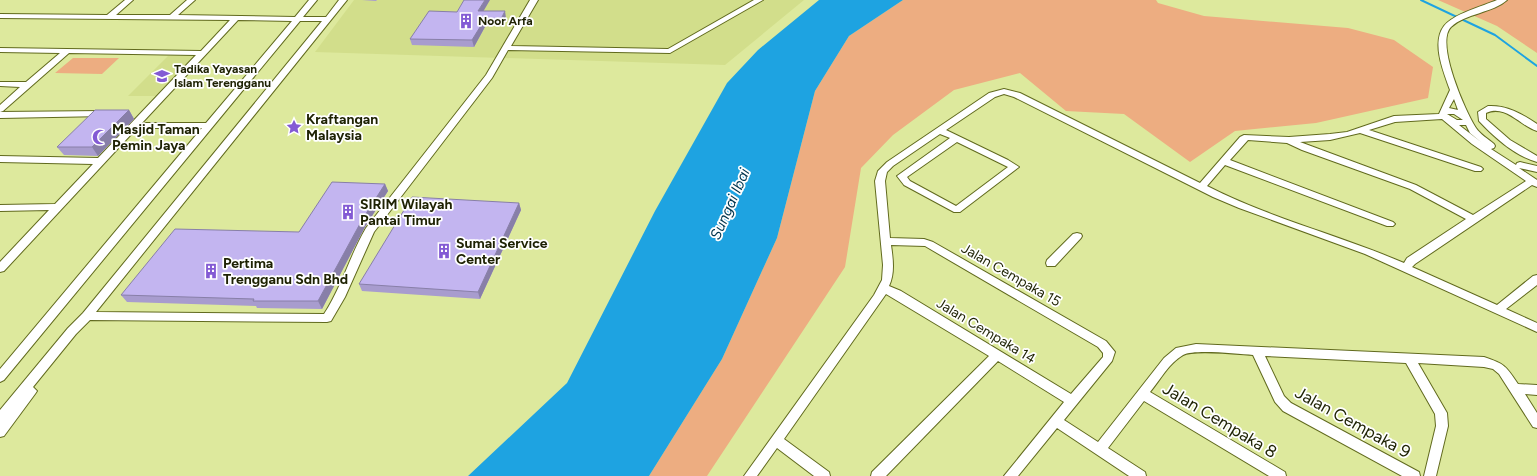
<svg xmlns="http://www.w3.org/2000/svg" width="1537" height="476" viewBox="0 0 1537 476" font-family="Figtree,sans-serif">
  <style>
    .built { fill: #d2de8b }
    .green { fill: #edad81 }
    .water { fill: #1ea3e1 }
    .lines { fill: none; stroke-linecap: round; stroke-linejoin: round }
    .stream { stroke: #1ea3e1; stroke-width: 2 }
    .minor-casing { stroke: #616a1e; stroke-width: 2 }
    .minor { fill: #fff; fill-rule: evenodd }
    .wall { fill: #a89cce }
    .shaded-wall { fill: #887fa8 }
    .building { fill: #c3b5f0; stroke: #887fa8 }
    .labels { text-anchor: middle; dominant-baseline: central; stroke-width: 3.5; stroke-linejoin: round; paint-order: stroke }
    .far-poi-label { font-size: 12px; font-weight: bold; fill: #1e2203; stroke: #fff; text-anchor: start }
    .poi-label { font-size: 14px; font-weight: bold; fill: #1e2203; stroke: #fff; text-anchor: start }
    .street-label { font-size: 14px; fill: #1e2203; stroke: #fff }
    .water-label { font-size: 15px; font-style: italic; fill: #00354e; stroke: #fff }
    .near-street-label { font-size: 17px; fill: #1e2203; stroke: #fff }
  </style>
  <rect width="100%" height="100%" fill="#dde99d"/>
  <path class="built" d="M 354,0 L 804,0 L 725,65 L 315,52 Z
    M 168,56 L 194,56 L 156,96 L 128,96 Z"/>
  <path class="green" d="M 903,0 L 1156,0 L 1158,3 L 1204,16 L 1348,28 L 1394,40 L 1433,67 L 1428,98 L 1316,123 L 1235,131 L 1190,162 L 1124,114 L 1066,111 L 1020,73 L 954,90 L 893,135 L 861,168 L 845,267 L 707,476 L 649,476 L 722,359 L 777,238 L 815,91 L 849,36 Z
    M 1438,0 L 1537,0 L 1537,53 L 1497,26 Z
    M 73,58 L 119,58 L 102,74 L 55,73 Z"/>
  <path class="water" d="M 819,0 L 903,0 L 849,36 L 815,91 L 777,238 L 722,359 L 649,476 L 468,476 L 567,383 L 655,211 L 727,83 L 758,50 Z"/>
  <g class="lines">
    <path class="stream" d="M 1421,0 L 1495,35 L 1537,66"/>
    <defs>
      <path id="minor" d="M 125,0 L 133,0 L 116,15 L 170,15 L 187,0 L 195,0 L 178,15 L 295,17 L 309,0 L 317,0 L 303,17 L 326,17 L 339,0 L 347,0 L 96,312 L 324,314 C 342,287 350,255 366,228 L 486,75 L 530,0 L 538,0 L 511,46 L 668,49 L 754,0 L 763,0 L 670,53 L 508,50 L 492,78 L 374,232 L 345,297 L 331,321 L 327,322 L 90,320 L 76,334 L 33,387 L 37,391 L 35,394 L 4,436 L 0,437 L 0,410 L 68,328 L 83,313 L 322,21 L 300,21 L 4,380 L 0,382 L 0,369 L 202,128 L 137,128 L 4,271 L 0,272 L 0,262 L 49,210 L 0,211 L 0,205 L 55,204 L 93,164 L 0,162 L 0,156 L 98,158 L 196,55 L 69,53 L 3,111 L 0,112 L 0,105 L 20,87 L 0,86 L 0,82 L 26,82 L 60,53 L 0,52 L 0,48 L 201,51 L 230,20 L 0,18 L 0,14 L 107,15 ZM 238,20 L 292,21 L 206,123 L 142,123 Z
        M 1497,0 L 1507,0 C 1493,13 1466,13 1451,27 C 1435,43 1465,111 1476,128 C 1480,134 1488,139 1494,144 L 1495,146 L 1494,148 L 1491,149 L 1516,165 L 1517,163 L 1520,162 L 1537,166 L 1537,172 L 1519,168 L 1537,180 L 1537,187 L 1532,185 L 1415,264 L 1412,267 L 1497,305 L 1533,276 L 1537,275 L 1537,285 L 1506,309 L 1537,323 L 1537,332 L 1365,254 L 1239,208 L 1213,197 L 1014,97 L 1004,94 L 995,97 L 946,130 L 1008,160 L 1019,167 L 960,212 L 954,212 L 904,185 L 897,176 L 950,138 L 940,134 L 893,166 L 887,172 L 885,181 L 890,238 L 924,239 L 933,242 L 1106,341 L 1115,352 L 1112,361 L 1064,420 L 1098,442 L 1164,358 L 1176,348 L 1196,344 L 1484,357 C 1505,364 1506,366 1518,384 L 1537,385 L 1537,395 L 1525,394 L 1537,413 L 1537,428 L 1533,427 L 1499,374 L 1493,369 L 1484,367 L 1418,363 L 1447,413 L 1448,426 L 1436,476 L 1424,476 L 1436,426 L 1435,414 L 1406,363 L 1265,356 L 1284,396 L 1291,403 L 1419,472 L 1420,476 L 1402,476 L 1283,411 L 1275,402 L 1253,355 C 1238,354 1194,349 1183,355 C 1169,363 1160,380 1150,392 L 1285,472 L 1286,476 L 1269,476 L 1144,401 L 1108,448 L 1145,472 L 1146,476 L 1129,476 L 1057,428 L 1018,476 L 1004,476 L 1064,402 L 998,361 L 886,476 L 871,476 L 872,472 L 989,356 L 886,294 L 784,439 L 829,472 L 830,476 L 814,476 L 777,448 L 757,476 L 744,476 L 874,295 L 882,280 L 883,265 L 875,181 L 878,171 L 887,162 L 989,93 L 1004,89 L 1020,93 L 1200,183 L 1240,137 L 1244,135 L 1289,137 L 1330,134 L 1347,132 L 1394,116 L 1439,114 L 1450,90 C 1444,73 1431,43 1444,26 C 1453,14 1483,6 1497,0 ZM 1454,99 L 1458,110 L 1449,108 ZM 1447,114 L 1454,114 L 1463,120 L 1457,120 ZM 1442,119 L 1472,144 L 1526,181 L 1473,215 L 1416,185 L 1300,142 L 1330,140 L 1360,133 L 1475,171 L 1481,171 L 1483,169 L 1481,167 L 1369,130 L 1395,122 ZM 1459,125 L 1466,125 L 1470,133 L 1481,142 ZM 1248,140 L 1287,143 L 1302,150 L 1410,189 L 1466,219 L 1407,258 L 1404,263 C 1339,235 1269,218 1207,186 L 1225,165 L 1387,226 L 1393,226 L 1395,224 L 1393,222 L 1230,160 ZM 957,142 L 1008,167 L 956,206 L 910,181 L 907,177 ZM 891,245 L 925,246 L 1098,347 L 1103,353 L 1103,357 L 1071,394 L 901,291 L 889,286 C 895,273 893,259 891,245 Z
        M 1488,106 C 1507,105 1522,114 1537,124 L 1537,131 C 1520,126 1506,104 1486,113 L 1486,119 L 1510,140 L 1537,156 L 1537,162 C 1515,156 1494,137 1479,121 L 1478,112 Z
        M 103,111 L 107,114 L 106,116 L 0,118 L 0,112 Z
        M 1077,233 L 1081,234 L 1082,236 L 1081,238 L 1055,266 L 1047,266 L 1046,263 L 1047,260 L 1073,234 Z"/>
    </defs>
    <use href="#minor" class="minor-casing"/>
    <use href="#minor" class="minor"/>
  </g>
  <path class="wall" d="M 362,0 L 377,0 L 376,1 Z
    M 484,11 L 506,18 L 502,25 L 486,25 L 474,47 L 412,45 L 410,39 L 457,12 Z
    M 129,110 L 134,119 L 98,156 L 64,155 L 57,147 Z
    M 385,184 L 388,191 L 365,227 L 322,309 L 257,308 L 256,306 L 127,302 L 121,295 L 299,232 Z
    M 519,203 L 521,210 L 480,299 L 362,291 L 359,284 Z"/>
  <path class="shaded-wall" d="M 485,0 L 490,0 L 480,17 L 478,11 Z
    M 505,11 L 506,18 L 502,25 L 501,19 Z
    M 485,19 L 486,25 L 474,47 L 472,40 Z
    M 129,110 L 134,119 L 98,156 L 92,147 Z
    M 385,184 L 388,191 L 365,227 L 322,309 L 318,301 L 362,220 Z
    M 519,203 L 521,210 L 480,299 L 478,292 Z"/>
  <path class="building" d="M 464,0 L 485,0 L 478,11 L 505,11 L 501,19 L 485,19 L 472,40 L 410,39 L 429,11 L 457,12 Z
    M 95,110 L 129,110 L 92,147 L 57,147 Z
    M 332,182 L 385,184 L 362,220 L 318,301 L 253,301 L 254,299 L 121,295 L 175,229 L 299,232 Z
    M 412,197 L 519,203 L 478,292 L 359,284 Z"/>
  <defs>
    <symbol id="building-bare" viewBox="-9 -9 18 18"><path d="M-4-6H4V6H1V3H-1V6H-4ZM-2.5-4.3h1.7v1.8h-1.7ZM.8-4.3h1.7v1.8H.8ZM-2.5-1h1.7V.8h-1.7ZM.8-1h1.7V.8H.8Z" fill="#835ad4" stroke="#fff" stroke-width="2.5" paint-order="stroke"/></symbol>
    <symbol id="school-bare" viewBox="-9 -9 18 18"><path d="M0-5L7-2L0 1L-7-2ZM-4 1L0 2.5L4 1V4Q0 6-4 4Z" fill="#835ad4" stroke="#fff" stroke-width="2.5" paint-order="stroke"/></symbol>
    <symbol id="sight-bare" viewBox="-9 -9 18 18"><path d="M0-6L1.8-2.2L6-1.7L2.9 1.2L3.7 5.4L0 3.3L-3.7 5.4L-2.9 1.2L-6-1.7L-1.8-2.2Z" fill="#835ad4" stroke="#fff" stroke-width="2.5" paint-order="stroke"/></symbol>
    <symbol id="mosque-bare" viewBox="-9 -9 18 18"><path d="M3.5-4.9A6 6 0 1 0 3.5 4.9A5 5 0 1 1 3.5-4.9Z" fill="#835ad4" stroke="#fff" stroke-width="2.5" paint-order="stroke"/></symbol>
  </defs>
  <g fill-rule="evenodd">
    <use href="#building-bare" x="455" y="10" width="22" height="22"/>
    <use href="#school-bare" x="151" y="65" width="22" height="22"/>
    <use href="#sight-bare" x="283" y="116" width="22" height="22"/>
    <use href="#mosque-bare" x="89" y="126" width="22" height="22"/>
    <use href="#building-bare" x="337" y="201" width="22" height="22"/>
    <use href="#building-bare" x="433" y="240" width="22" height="22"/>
    <use href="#building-bare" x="200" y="260" width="22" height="22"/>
  </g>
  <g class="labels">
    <g class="far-poi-label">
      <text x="478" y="21">Noor Arfa</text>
      <text x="174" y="69">Tadika Yayasan<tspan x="174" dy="14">Islam Terengganu</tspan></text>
    </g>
    <g class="poi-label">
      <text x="306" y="119">Kraftangan<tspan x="306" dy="16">Malaysia</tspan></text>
      <text x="112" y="129">Masjid Taman<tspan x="112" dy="16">Pemin Jaya</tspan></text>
      <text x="360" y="204">SIRIM Wilayah<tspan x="360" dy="16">Pantai Timur</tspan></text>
      <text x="456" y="243">Sumai Service<tspan x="456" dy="16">Center</tspan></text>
      <text x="223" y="263">Pertima<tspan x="223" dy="16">Trengganu Sdn Bhd</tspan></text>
    </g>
    <g class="street-label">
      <text transform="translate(1011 275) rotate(30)">Jalan Cempaka 15</text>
      <text transform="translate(986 331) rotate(31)">Jalan Cempaka 14</text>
    </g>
    <g class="water-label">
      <text transform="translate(730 204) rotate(-66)">Sungai Ibai</text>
    </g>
    <g class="near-street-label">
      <text transform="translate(1220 420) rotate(31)">Jalan Cempaka 8</text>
      <text transform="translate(1353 422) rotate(29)">Jalan Cempaka 9</text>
    </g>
  </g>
</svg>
